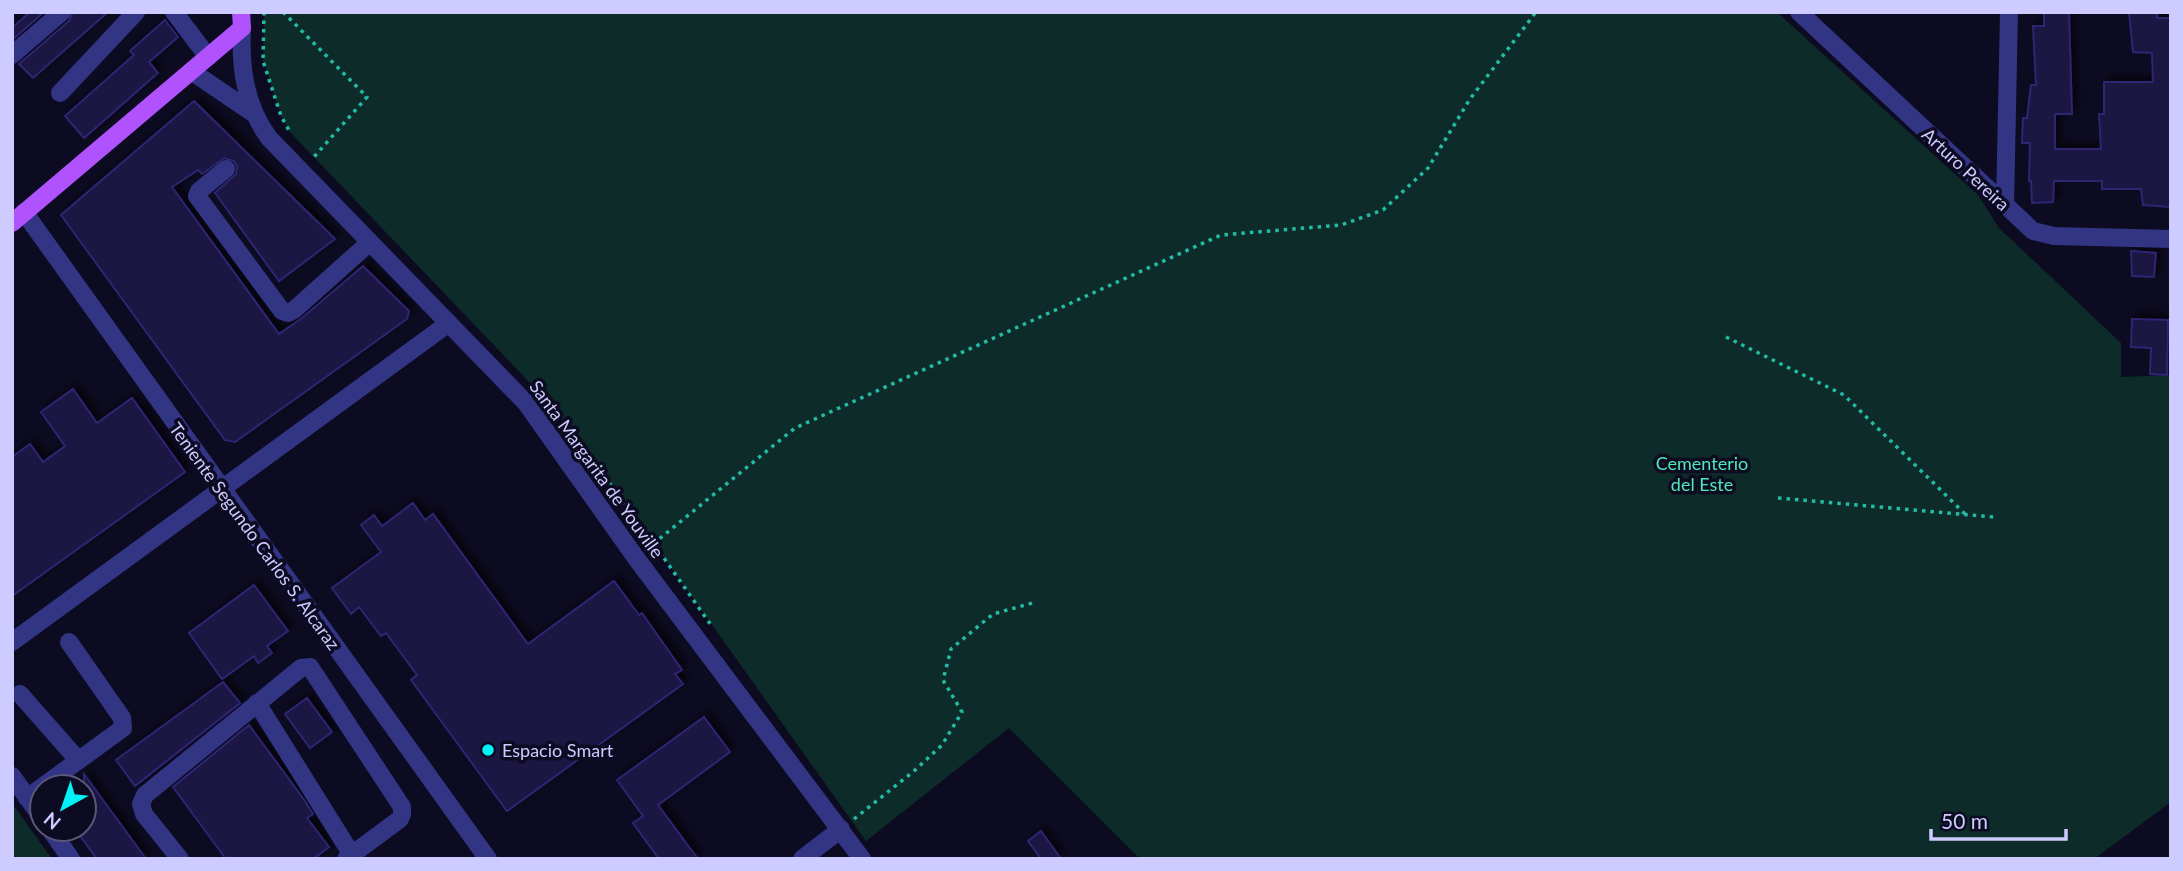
<svg xmlns="http://www.w3.org/2000/svg" width="2183" height="871" viewBox="0 0 2183 871" font-family="Lato,sans-serif">
  <style>
    .green { fill: #0d2b28 }
    .building { fill: #1b1543; stroke: #2e2572; stroke-width: 2; filter: url(#shadow) }
    .lines { fill: none; stroke-linecap: round; stroke-linejoin: round }
    .path { stroke: #23bba6; stroke-width: 3.5; stroke-dasharray: 3.5 5; stroke-linecap: butt }
    .minor { stroke: #323584; stroke-width: 18 }
    .major { stroke: #b152ff; stroke-width: 18 }
    .poi-dot { fill: #00f1f6; stroke: #0d0b21; stroke-width: 2.5 }
    .labels { text-anchor: middle; dominant-baseline: central; stroke-width: 7; stroke-linejoin: round; paint-order: stroke }
    .street-label { font-size: 18px; fill: #cdcbff; stroke: #0d0b21 }
    .park-label { font-size: 18px; fill: #4de9b6; stroke: #0d0b21 }
    .poi-label { font-size: 18px; fill: #cdcbff; stroke: #0d0b21; text-anchor: start }
  </style>
  <defs>
    <filter id="shadow"><feDropShadow dx="5" dy="-5" stdDeviation="3.5" flood-color="#0009"/></filter>
  </defs>
  <rect width="100%" height="100%" fill="#0d0b21"/>
  <path class="green" d="M 264,12 L 1777,12 L 1978,195 L 1999,228 L 2121,343 L 2121,377 L 2171,375 L 2171,802 L 2094,859 L 1140,859 L 1009,728 L 866,841 L 638,521 L 551,405 L 289,131 L 281,116 L 263,61 Z
    M 12,803 L 52,859 L 12,859 Z"/>
  <path class="building" d="M 30,12 L 44,12 L 12,40 L 12,28 Z
    M 73,12 L 108,12 L 33,78 L 19,64 L 69,21 Z
    M 2044,12 L 2069,12 L 2072,114 L 2055,114 L 2055,149 L 2101,149 L 2099,114 L 2104,114 L 2104,82 L 2153,82 L 2152,53 L 2133,52 L 2129,12 L 2157,12 L 2157,18 L 2171,18 L 2170,207 L 2143,205 L 2141,189 L 2102,189 L 2102,181 L 2054,181 L 2053,202 L 2032,203 L 2031,181 L 2029,181 L 2030,143 L 2022,143 L 2023,118 L 2027,118 L 2031,85 L 2036,85 L 2033,26 L 2044,26 Z
    M 165,20 L 178,37 L 149,62 L 158,73 L 84,138 L 65,116 L 134,55 L 130,51 Z
    M 194,101 L 335,239 L 279,281 L 215,193 L 236,174 L 237,167 L 234,161 L 224,158 L 202,174 L 198,170 L 172,187 L 279,334 L 302,318 L 363,266 L 409,311 L 407,319 L 235,442 L 225,440 L 61,215 Z
    M 2131,251 L 2156,253 L 2154,277 L 2132,276 Z
    M 2132,319 L 2168,320 L 2167,375 L 2150,374 L 2151,348 L 2131,347 Z
    M 73,389 L 97,423 L 132,398 L 185,472 L 12,596 L 12,457 L 30,444 L 43,462 L 65,446 L 41,412 Z
    M 413,503 L 425,520 L 433,514 L 528,644 L 614,581 L 639,615 L 642,613 L 682,670 L 675,674 L 683,684 L 507,811 L 411,680 L 417,675 L 386,633 L 381,636 L 359,607 L 351,614 L 332,588 L 381,552 L 361,525 L 374,515 L 382,526 Z
    M 254,585 L 288,631 L 267,646 L 272,653 L 258,663 L 254,656 L 222,679 L 189,633 Z
    M 223,682 L 240,703 L 135,786 L 116,760 Z
    M 307,698 L 332,732 L 310,748 L 285,714 Z
    M 704,717 L 730,752 L 658,805 L 698,859 L 659,859 L 633,823 L 643,816 L 617,780 Z
    M 249,725 L 305,801 L 313,814 L 307,818 L 329,847 L 313,859 L 226,859 L 173,787 Z
    M 84,774 L 146,859 L 97,859 L 75,829 L 84,829 Z
    M 1041,831 L 1061,859 L 1041,859 L 1028,841 Z"/>
  <g class="lines">
    <path class="path" d="M 264,12 L 263,61 L 281,116 L 291,134
      M 283,12 L 367,97 L 313,158
      M 1726,337 L 1844,395 L 1965,514
      M 553,408 L 638,521 L 713,628
      M 1778,498 L 1994,517
      M 653,544 L 795,428 L 1221,235 L 1341,225 L 1383,210 L 1428,168 L 1470,99 L 1536,12
      M 854,819 L 914,771 L 942,745 L 962,712 L 943,680 L 951,649 L 993,614 L 1036,602"/>
    <path class="minor" d="M 174,12 L 208,57
      M 1799,12 L 2033,231 L 2054,236 L 2171,239
      M 242,28 C 240,68 245,105 269,138 L 526,403 L 636,558 L 862,859
      M 12,55 L 62,12
      M 191,71 L 253,113
      M 60,93 L 136,12
      M 226,169 L 199,191 L 197,196 L 282,311 L 288,313 L 294,310 L 369,243
      M 2005,205 L 2009,12
      M 24,212 L 488,859
      M 12,642 L 449,323
      M 20,694 L 78,760
      M 257,703 L 352,855
      M 12,776 L 42,818
      M 27,798 L 123,728 L 122,718 L 69,642
      M 50,829 L 71,859
      M 180,859 L 144,814 L 141,804 L 145,795 L 301,668 L 310,667 L 402,807 L 402,814 L 400,819 L 346,859
      M 802,859 L 841,829"/>
    <path class="major" d="M 12,223 L 242,28 L 241,12"/>
  </g>
  <circle class="poi-dot" cx="488" cy="750" r="7"/>
  <g class="labels">
    <g class="street-label">
      <text transform="translate(1966 169) rotate(43)">Arturo Pereira</text>
      <text transform="translate(597 469) rotate(54)">Santa Margarita de Youville</text>
      <text transform="translate(255 536) rotate(54)">Teniente Segundo Carlos S. Alcaraz</text>
    </g>
    <g class="park-label">
      <text x="1702" y="463">Cementerio<tspan x="1702" dy="21">del Este</tspan></text>
    </g>
    <g class="poi-label">
      <text x="502" y="750">Espacio Smart</text>
    </g>
  </g>
  <rect width="2183" height="871" fill="none" stroke="#cdcbff" stroke-width="28"/>
  <g transform="translate(63 808) rotate(220)"><circle r="33" fill="#0d0b21" stroke="#5a587a" stroke-width="2"/>
  <path d="M0-5L12 26L0 18L-12 26Z" fill="#00f1f6"/>
  <text y="-10" font-size="19" font-weight="bold" text-anchor="middle" fill="#cdcbff">N</text>
  </g>
  <path d="M1931 829v10h135v-10" fill="none" stroke="#cdcbff" stroke-width="3.5"/>
  <text x="1941" y="829" font-size="21" fill="#cdcbff" stroke="#0d0b21" stroke-width="5" paint-order="stroke">50 m</text>
</svg>
